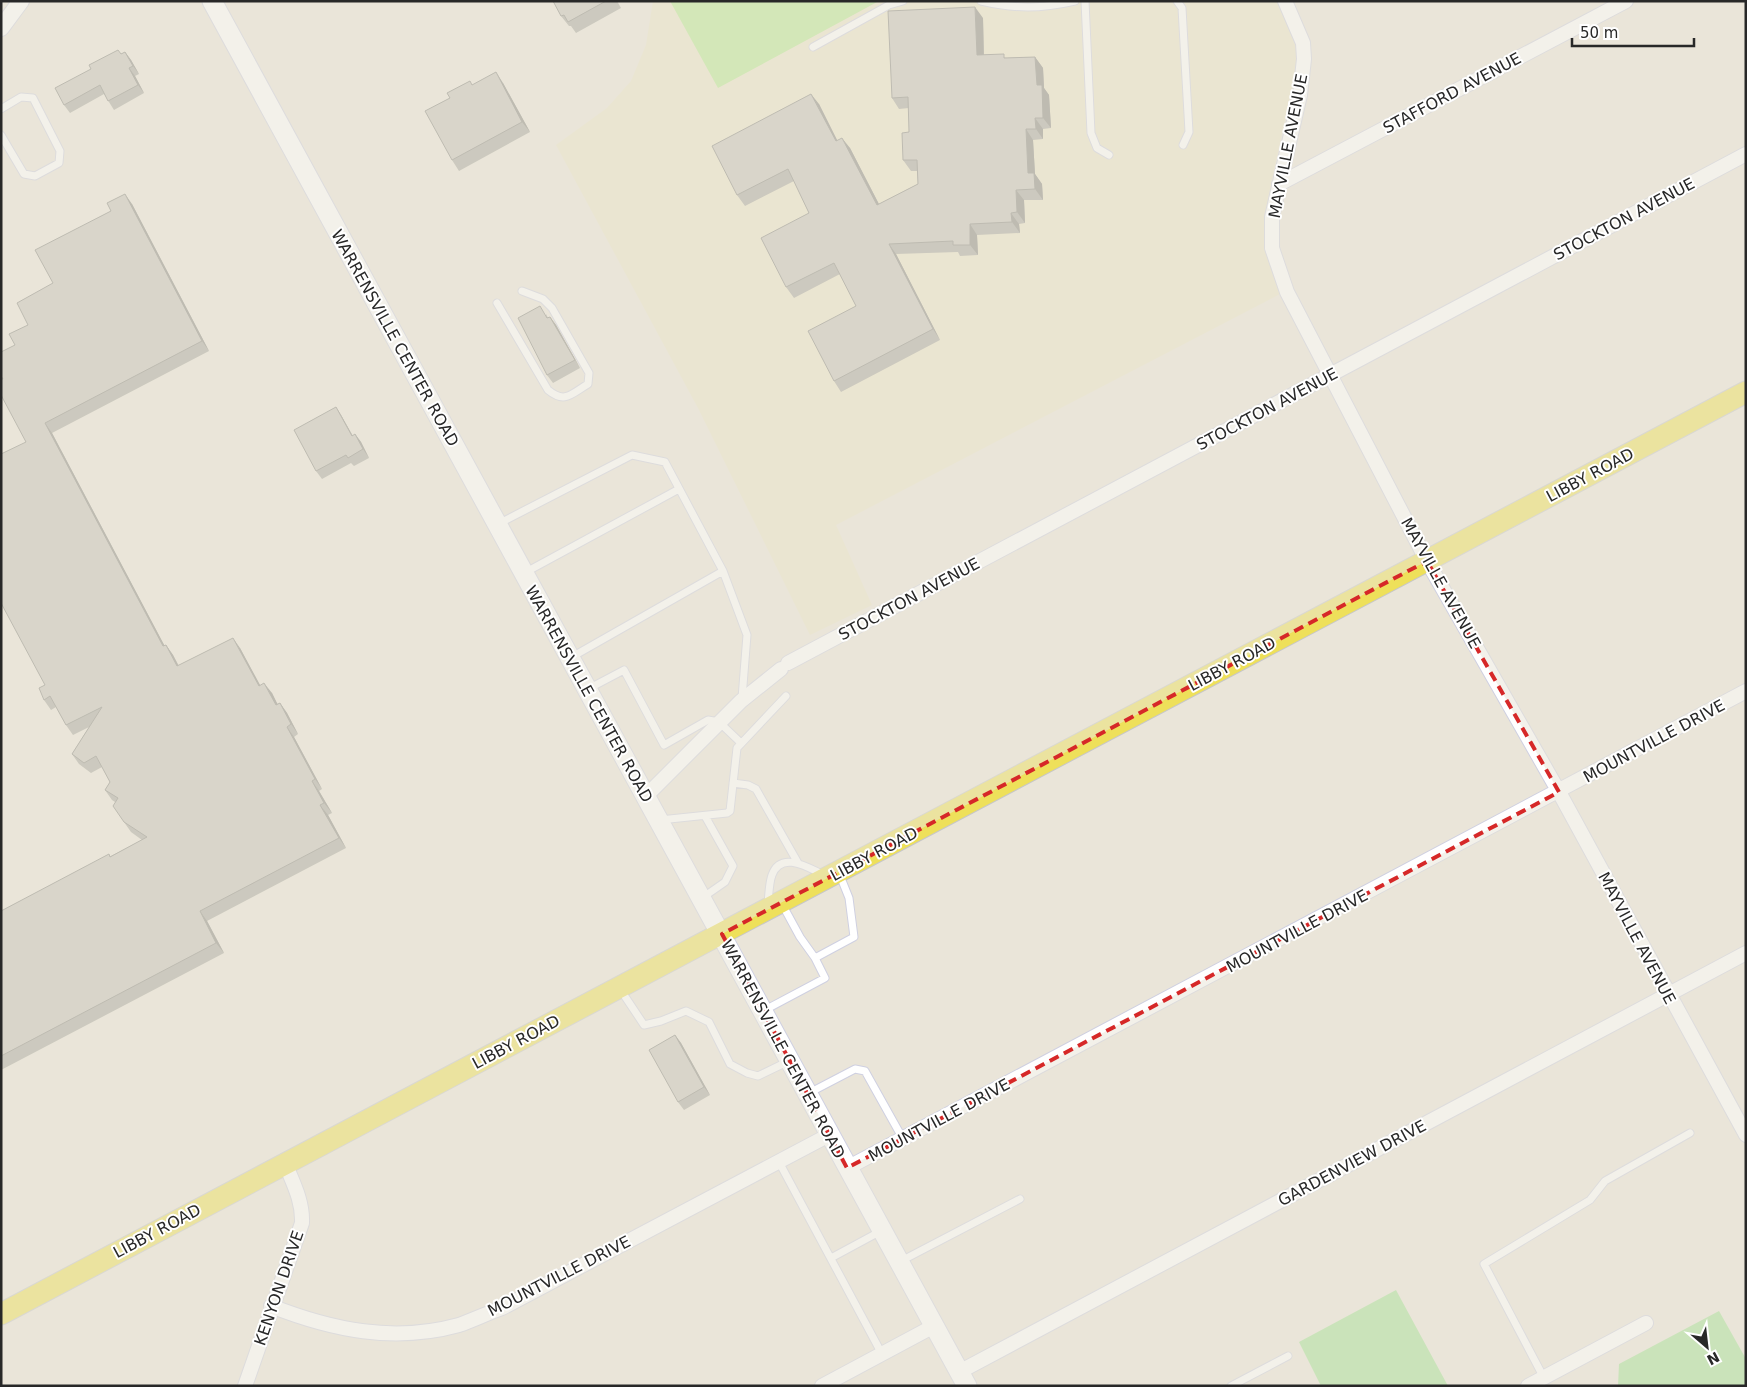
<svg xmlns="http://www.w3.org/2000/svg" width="1747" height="1387" viewBox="0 0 1747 1387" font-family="'DejaVu Sans',sans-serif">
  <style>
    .education { fill: #ece5c8 }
    .green { fill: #a5e196 }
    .pitch { fill: #b8e891 }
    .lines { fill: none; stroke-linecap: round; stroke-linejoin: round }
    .service-casing { stroke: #cfd0e1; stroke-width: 9 }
    .minor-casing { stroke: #cfd0e1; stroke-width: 16 }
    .tertiary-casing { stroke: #cfd0e1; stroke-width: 18 }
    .secondary-casing { stroke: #cfd0e1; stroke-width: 21 }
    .primary-casing { stroke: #c7c7c7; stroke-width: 23 }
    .service { stroke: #fff; stroke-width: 7 }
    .minor { stroke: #fff; stroke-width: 14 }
    .tertiary { stroke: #fff; stroke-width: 16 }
    .secondary { stroke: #fff; stroke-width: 19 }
    .primary { stroke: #eee05a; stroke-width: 21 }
    .wall { fill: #a9a79f }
    .shaded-wall { fill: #8a8882 }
    .building { fill: #c5c2b9; stroke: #8a8882 }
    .marked { fill: none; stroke: #d62828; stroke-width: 4; stroke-dasharray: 10 6; stroke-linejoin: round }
    .labels { text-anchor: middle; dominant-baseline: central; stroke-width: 4; stroke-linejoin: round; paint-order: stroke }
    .street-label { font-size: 16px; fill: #282828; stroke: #fff }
  </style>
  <rect width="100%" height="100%" fill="#eae5d9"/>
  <path class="education" d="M 653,1 L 1279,1 L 1296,39 L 1297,64 L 1268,198 L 1267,233 L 1272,264 L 1280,294 L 836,525 L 872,605 L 810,635 L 698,408 L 556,145 L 607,108 L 631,81 L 646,45 Z"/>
  <path class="green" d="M 1396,1290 L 1448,1386 L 1321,1386 L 1299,1342 Z
    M 1719,1311 L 1746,1359 L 1746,1386 L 1618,1386 L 1619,1364 Z"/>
  <path class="pitch" d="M 670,1 L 879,1 L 718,88 Z"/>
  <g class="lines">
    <defs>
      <path id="service" d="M 981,1 C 1015,9 1040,9 1075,1
        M 1085,1 L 1091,133 L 1097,148 L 1109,155
        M 1177,1 L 1182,8 L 1189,132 L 1183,145
        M 813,47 L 889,5 L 903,1
        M 1,109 L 21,97 L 33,98 L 60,151 L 59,163 L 35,176 L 24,174 L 1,135
        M 497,303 L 548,390 C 565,404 571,394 588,384 L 589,373 L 552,308 L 543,299 L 522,291
        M 498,524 L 632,455 L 665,462 L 723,571 L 747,635 L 742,698
        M 526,572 L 679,489
        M 570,658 L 723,571
        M 588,689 L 624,670 L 664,745 L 708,720 L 719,722 L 741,743
        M 733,783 L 748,785 L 756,789 L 798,863
        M 660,820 L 727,813 L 730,811 L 737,748 L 786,696
        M 702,898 L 725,882 L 733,866 L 705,816
        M 768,903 C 769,894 769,883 772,875 C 781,850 809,868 824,875
        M 782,904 L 800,937 L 815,958 L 854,937 L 849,898 L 839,873
        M 620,989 L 644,1025 L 661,1021 L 686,1011 L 709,1022 L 730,1064 L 747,1073 L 758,1076 L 789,1061
        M 763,1011 L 825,978 L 815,958
        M 809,1093 L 855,1069 L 865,1071 L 903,1139
        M 779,1162 L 882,1354
        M 831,1258 L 881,1231
        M 901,1261 L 1020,1199
        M 1544,1378 L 1484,1264 L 1590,1200 L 1605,1181 L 1690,1133
        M 1231,1386 L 1288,1356"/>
      <path id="minor" d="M 1285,1 L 1303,43 L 1304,59 L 1300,95 L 1272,217 L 1272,248 L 1287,292 L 1427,561 L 1559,792 L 1746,1135
        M 1279,184 L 1626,1
        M 788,663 L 1746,154
        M 646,796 L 741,701 L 781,669
        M 847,1168 L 1746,691
        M 271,1306 C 332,1330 394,1343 459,1325 C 473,1320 488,1313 502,1308 L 829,1135
        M 959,1372 L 1746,953
        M 245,1386 L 302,1223 C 303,1201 293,1183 285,1163
        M 822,1386 L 934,1326
        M 1528,1386 L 1646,1323"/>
      <path id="tertiary" d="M 1,28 L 21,1"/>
      <path id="secondary" d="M 212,1 L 967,1386"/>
      <path id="primary" d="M 1,1314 L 1746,392"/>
    </defs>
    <use href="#service" class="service-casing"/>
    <use href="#minor" class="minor-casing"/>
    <use href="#tertiary" class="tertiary-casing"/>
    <use href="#secondary" class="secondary-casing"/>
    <use href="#primary" class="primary-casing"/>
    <use href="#service" class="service"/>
    <use href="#minor" class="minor"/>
    <use href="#tertiary" class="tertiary"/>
    <use href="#secondary" class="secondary"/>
    <use href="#primary" class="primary"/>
  </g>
  <path class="wall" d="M 553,1 L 617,1 L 621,8 L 576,33 L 571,26 L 569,26 L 561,16 Z
    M 983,18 L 984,55 L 1007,58 L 1035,57 L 1043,68 L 1044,88 L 1049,95 L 1051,128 L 1043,129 L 1043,139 L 1033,140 L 1035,174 L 1042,184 L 1043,200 L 1024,200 L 1025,223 L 1019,224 L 1020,233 L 977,235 L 978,255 L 960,256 L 958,252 L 896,254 L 940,340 L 841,392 L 834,381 L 856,306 L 840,274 L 794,298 L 786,287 L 809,213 L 794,181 L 745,206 L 737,195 L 819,104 L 837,140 L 850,148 L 879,204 L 918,184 L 917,171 L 911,171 L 903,160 L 909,132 L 909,108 L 899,109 L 892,98 Z
    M 125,52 L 131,60 L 139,74 L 135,76 L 144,93 L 114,110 L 104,94 L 70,113 L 64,105 L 121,54 Z
    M 503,83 L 530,132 L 459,171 L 452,160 L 450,98 L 472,85 Z
    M 132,204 L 209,351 L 52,433 L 164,645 L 166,645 L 173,655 L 179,666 L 240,648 L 260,686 L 272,693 L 277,704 L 280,703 L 287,713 L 298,734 L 294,737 L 322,789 L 319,791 L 332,813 L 328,815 L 346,848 L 207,921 L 224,953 L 1,1070 L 1,911 L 111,856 L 142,840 L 131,832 L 124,822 L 115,802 L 112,800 L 105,790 L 110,782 L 102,767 L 91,773 L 79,764 L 72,754 L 89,727 L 73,735 L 66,725 L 56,707 L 51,710 L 44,700 L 45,685 L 26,442 L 3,379 L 15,345 L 28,325 L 53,283 Z
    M 546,314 L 548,318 L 550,317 L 556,325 L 580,368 L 553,383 L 547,375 Z
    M 336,407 L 341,415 L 353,436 L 355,434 L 361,442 L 369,458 L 354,466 L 351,463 L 322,479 L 316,471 Z
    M 675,1035 L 681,1043 L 710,1095 L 684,1110 L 678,1102 Z"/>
  <path class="shaded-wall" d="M 975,7 L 983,18 L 984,66 L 977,55 Z
    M 125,52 L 131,60 L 139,74 L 133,66 Z
    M 1035,57 L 1043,68 L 1044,88 L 1049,95 L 1051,128 L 1043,118 L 1037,85 Z
    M 129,68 L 135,76 L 144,93 L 138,85 Z
    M 496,72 L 503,83 L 530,132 L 522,122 Z
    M 811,94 L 819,104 L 843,152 L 836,141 Z
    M 1035,118 L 1043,129 L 1043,139 L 1036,129 Z
    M 1026,129 L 1033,140 L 1035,174 L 1042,184 L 1043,200 L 1035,189 L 1028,173 Z
    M 842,138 L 850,148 L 885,216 L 877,205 Z
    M 1016,190 L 1024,200 L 1025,223 L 1017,212 Z
    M 125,194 L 132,204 L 209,351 L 202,341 Z
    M 1011,213 L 1019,224 L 1020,233 L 1012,222 Z
    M 970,224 L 977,235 L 978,255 L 970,245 Z
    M 889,244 L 896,254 L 940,340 L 933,329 Z
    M 550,317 L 556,325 L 580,368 L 575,360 Z
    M 336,407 L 341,415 L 357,444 L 352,436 Z
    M 45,423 L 52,433 L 170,656 L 163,646 Z
    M 355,434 L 361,442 L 369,458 L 363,449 Z
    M 233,638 L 240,648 L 266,696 L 259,686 Z
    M 166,645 L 173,655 L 184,677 L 177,666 Z
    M 264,683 L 272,693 L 283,715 L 276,705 Z
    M 280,703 L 287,713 L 298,734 L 291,724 Z
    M 287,727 L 294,737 L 322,789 L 315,779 Z
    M 312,781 L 319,791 L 332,813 L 324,803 Z
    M 320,805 L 328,815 L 346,848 L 339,838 Z
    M 200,911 L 207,921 L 224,953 L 216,943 Z
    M 675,1035 L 681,1043 L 710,1095 L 704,1087 Z"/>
  <path class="building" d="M 553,1 L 606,1 L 568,22 L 564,15 L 561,16 Z
    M 975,7 L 977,55 L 1004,54 L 1004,58 L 1035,57 L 1037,85 L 1042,85 L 1043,118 L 1035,118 L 1036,129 L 1026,129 L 1028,173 L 1034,173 L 1035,189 L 1016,190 L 1017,212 L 1011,213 L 1012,222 L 970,224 L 970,245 L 953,245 L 953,241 L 889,244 L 933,329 L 834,381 L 808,331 L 856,306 L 834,263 L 786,287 L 761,238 L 809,213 L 788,169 L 737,195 L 712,146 L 811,94 L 836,141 L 842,138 L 877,205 L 918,184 L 917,160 L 903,160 L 902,133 L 909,132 L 908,97 L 892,98 L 888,11 Z
    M 118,50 L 121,54 L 125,52 L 133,66 L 129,68 L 138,85 L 108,101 L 100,85 L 64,105 L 55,88 L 91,69 L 89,65 Z
    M 496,72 L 522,122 L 452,160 L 425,111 L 450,98 L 447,93 L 470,81 L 472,85 Z
    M 125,194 L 202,341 L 45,423 L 163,646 L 166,645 L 177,666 L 233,638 L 259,686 L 264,683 L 276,705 L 280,703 L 291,724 L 287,727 L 315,779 L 312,781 L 324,803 L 320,805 L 339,838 L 200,911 L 216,943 L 1,1056 L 1,911 L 109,854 L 110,857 L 147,837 L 124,822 L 113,806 L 118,798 L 105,790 L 110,782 L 96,756 L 84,763 L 72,754 L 102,707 L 66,725 L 50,696 L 44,700 L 39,688 L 45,685 L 1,603 L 1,454 L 26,442 L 1,395 L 1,379 L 3,379 L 1,376 L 1,352 L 15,345 L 9,334 L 28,325 L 17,303 L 53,283 L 35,250 L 111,211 L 107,203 Z
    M 540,306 L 547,318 L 550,317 L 575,360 L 547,375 L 518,318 Z
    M 336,407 L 352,436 L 355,434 L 363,449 L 348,458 L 346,455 L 316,471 L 294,430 Z
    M 675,1035 L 704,1087 L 678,1102 L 649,1050 Z"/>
  <path d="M0 0H1747V1387H0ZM 1427,561 L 1559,792 L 847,1168 L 722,934 Z" fill="#eae5d9" fill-opacity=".55" fill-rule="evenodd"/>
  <path class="marked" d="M 1427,561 L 1559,792 L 847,1168 L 722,934 Z"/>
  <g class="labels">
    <g class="street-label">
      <text transform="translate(1452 93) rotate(-28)">STAFFORD AVENUE</text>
      <text transform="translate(1288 146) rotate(-79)">MAYVILLE AVENUE</text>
      <text transform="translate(1624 219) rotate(-28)">STOCKTON AVENUE</text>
      <text transform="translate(395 338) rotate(61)">WARRENSVILLE CENTER ROAD</text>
      <text transform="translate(1267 409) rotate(-28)">STOCKTON AVENUE</text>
      <text transform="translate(1590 475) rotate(-28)">LIBBY ROAD</text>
      <text transform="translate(1441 583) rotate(61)">MAYVILLE AVENUE</text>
      <text transform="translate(909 599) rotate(-28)">STOCKTON AVENUE</text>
      <text transform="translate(1232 664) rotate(-28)">LIBBY ROAD</text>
      <text transform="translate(589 694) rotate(61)">WARRENSVILLE CENTER ROAD</text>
      <text transform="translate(1654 741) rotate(-28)">MOUNTVILLE DRIVE</text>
      <text transform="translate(874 854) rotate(-28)">LIBBY ROAD</text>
      <text transform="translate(1297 931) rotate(-28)">MOUNTVILLE DRIVE</text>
      <text transform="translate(1637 938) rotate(62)">MAYVILLE AVENUE</text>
      <text transform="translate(516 1042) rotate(-28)">LIBBY ROAD</text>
      <text transform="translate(783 1049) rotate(62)">WARRENSVILLE CENTER ROAD</text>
      <text transform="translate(939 1120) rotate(-28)">MOUNTVILLE DRIVE</text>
      <text transform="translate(1352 1163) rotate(-28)">GARDENVIEW DRIVE</text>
      <text transform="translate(157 1231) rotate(-28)">LIBBY ROAD</text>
      <text transform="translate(559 1276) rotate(-27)">MOUNTVILLE DRIVE</text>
      <text transform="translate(279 1288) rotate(-71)">KENYON DRIVE</text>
    </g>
  </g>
  <rect width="1747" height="1387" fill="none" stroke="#282828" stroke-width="5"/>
  <g transform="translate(1707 1347) rotate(152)" stroke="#ffffff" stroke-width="4" paint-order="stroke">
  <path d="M0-4L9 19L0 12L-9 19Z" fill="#282828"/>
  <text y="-8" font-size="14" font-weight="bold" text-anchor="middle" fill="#282828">N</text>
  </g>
  <path d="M1572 38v8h122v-8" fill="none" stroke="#282828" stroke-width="2.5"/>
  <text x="1580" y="38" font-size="15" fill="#282828" stroke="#ffffff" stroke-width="4" paint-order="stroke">50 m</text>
</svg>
